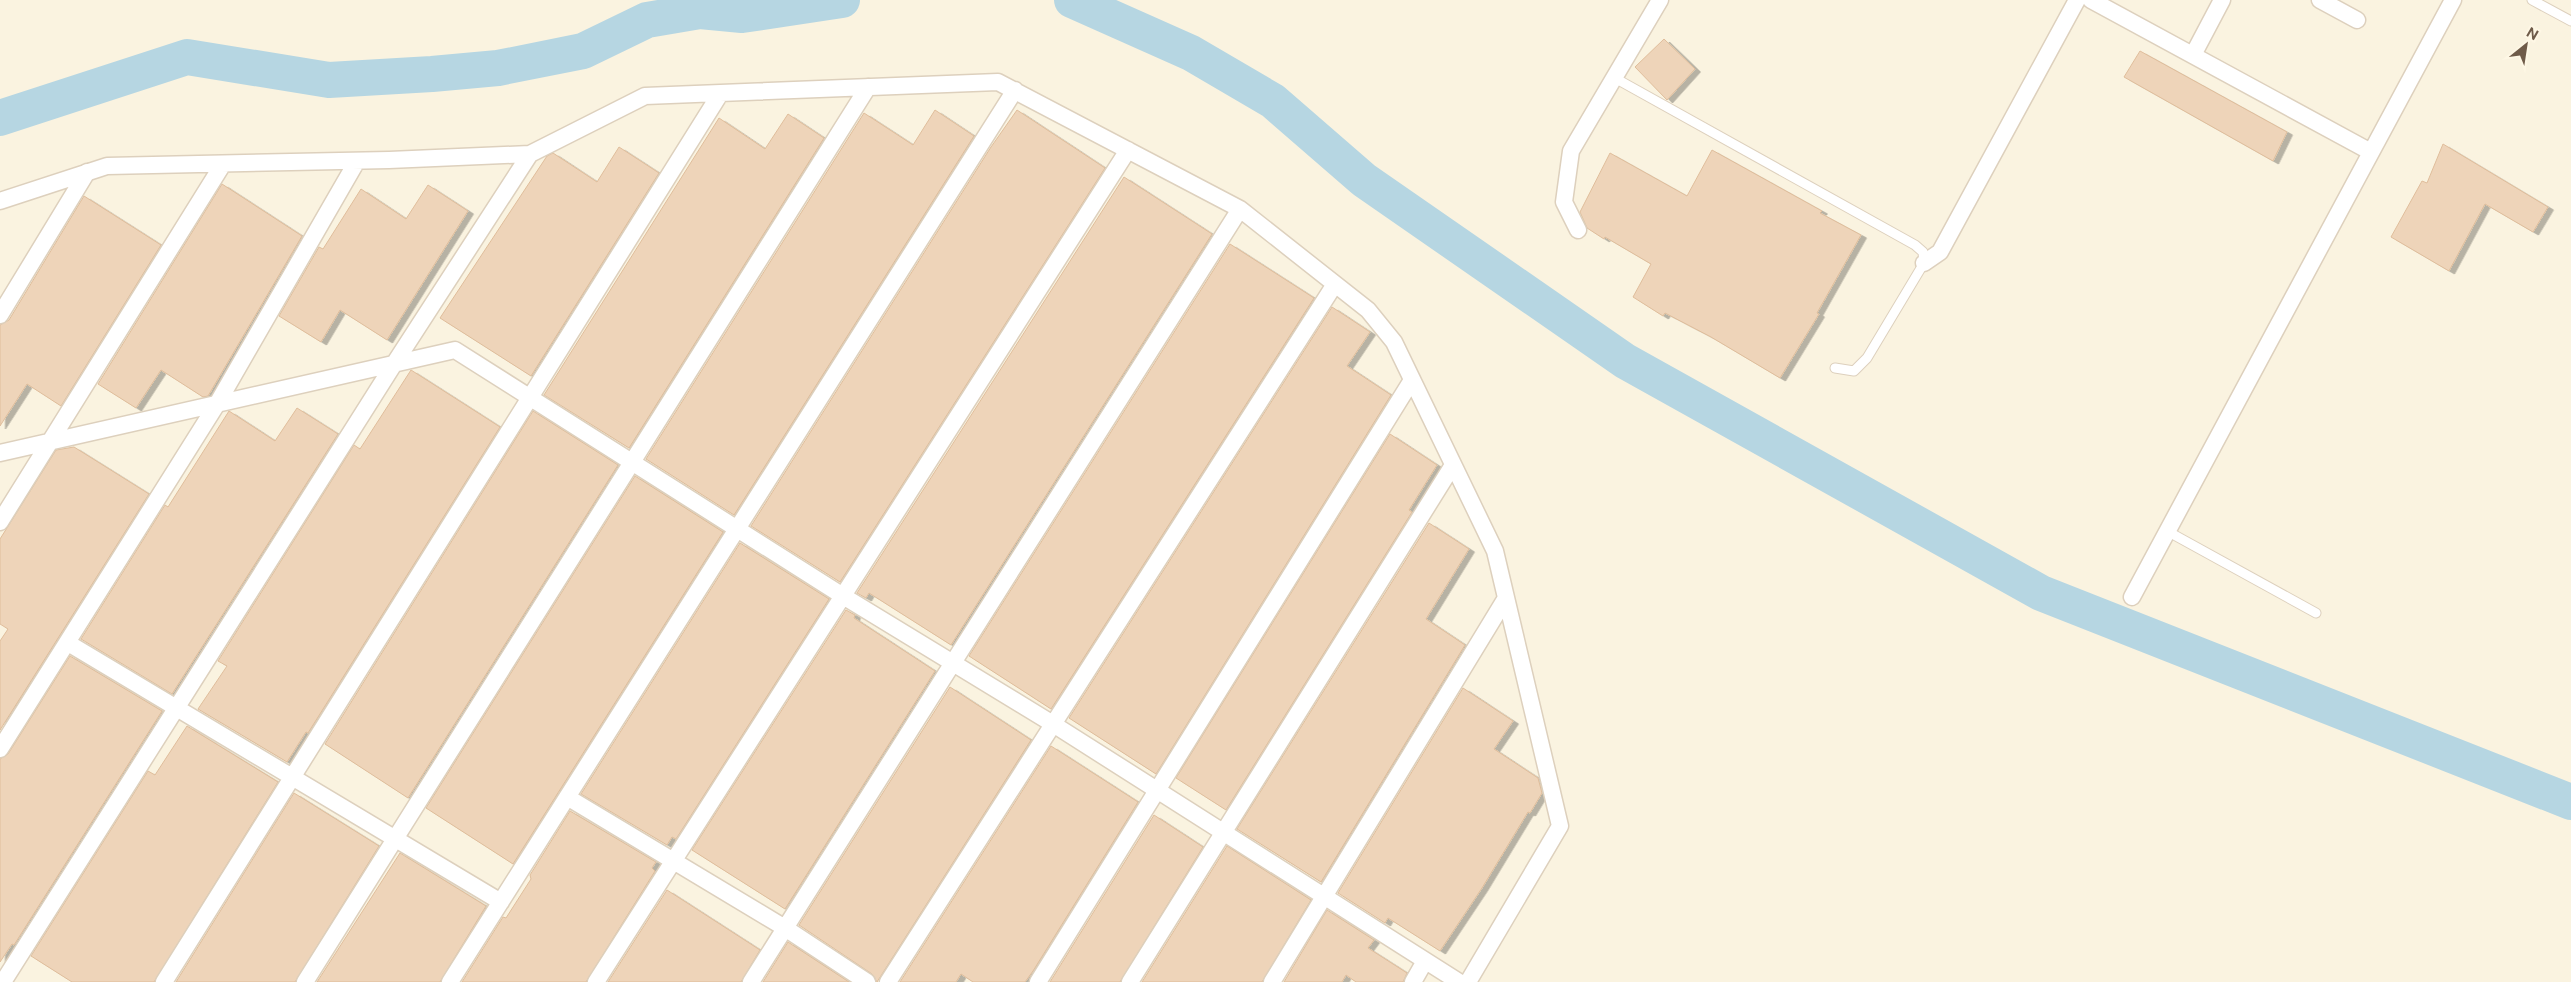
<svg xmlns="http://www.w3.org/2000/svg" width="2571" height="982" viewBox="0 0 2571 982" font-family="'Public Sans',sans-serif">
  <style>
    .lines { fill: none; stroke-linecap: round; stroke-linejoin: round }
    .river { stroke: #b6d6e2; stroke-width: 36 }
    .building { fill: #eed4b9; stroke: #dfbd9b; filter: url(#shadow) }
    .service-casing { stroke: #ddd0bd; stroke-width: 11 }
    .minor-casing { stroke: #ddd0bd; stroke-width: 19 }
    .service { stroke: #fff; stroke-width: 9 }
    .minor { stroke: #fff; stroke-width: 16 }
  </style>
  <defs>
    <filter id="shadow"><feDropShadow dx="5.5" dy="3" stdDeviation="0" flood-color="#0004"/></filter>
  </defs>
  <rect width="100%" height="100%" fill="#faf3e0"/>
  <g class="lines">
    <path class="river" d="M 1072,0 L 1191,53 L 1273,101 L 1364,180 L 1625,361 L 2041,593 L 2571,802
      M 0,118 L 187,57 L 329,80 L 432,74 L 498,68 L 583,51 L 647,20 L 700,11 L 742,15 L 842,0"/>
  </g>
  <path class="building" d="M 1664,39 L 1695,69 L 1667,100 L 1635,67 Z
    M 2140,51 L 2287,132 L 2273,161 L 2124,77 Z
    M 935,110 L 974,136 L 734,515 L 646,459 L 864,113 L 913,145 Z
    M 1017,110 L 1105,168 L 840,582 L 751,526 L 991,147 Z
    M 788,114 L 824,138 L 629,448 L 544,395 L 719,118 L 765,149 Z
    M 2443,144 L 2548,207 L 2533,232 L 2485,204 L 2449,271 L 2391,237 L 2422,181 L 2427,183 Z
    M 619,147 L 659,173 L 531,376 L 440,318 L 547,156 L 553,153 L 597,182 Z
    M 1712,150 L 1822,211 L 1820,213 L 1861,235 L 1817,313 L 1819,314 L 1780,378 L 1711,337 L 1665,313 L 1663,316 L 1633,297 L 1651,264 L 1605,237 L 1604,239 L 1587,228 L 1580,212 L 1610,153 L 1687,196 Z
    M 1124,177 L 1212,234 L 951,645 L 869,593 L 866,598 L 857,593 Z
    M 222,184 L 302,236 L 208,396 L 203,397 L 161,370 L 136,408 L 98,384 Z
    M 428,185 L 468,211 L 387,340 L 340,310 L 321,342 L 279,316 L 319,247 L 323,249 L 361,189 L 406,219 Z
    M 84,196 L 161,245 L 61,406 L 27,384 L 0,426 L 0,325 L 9,320 Z
    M 1230,244 L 1314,298 L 1051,709 L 969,656 Z
    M 1332,307 L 1370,332 L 1347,366 L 1391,395 L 1156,774 L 1069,718 Z
    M 411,370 L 500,427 L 308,733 L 306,732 L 287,762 L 198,709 L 227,666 L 218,661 L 354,445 L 360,449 Z
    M 297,408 L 338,434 L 172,694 L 81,639 L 165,505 L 168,507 L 229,411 L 275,441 Z
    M 533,411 L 618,465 L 408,798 L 325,744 Z
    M 1390,434 L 1437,465 L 1409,510 L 1412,512 L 1226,810 L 1176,778 Z
    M 74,447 L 149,494 L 0,730 L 0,641 L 8,629 L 0,624 L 0,539 L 56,450 Z
    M 635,476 L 723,532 L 513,864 L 426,808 Z
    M 1429,523 L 1469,549 L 1426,619 L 1465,645 L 1321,882 L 1237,829 Z
    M 740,543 L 829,599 L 676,839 L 672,837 L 667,845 L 581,794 Z
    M 846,610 L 855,615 L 854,618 L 935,671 L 785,909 L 692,850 Z
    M 70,656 L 162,711 L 14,945 L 12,944 L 0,962 L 0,759 L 8,754 Z
    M 950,687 L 1031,740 L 877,982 L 872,974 L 799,925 Z
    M 1463,688 L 1513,721 L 1494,749 L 1538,778 L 1542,793 L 1530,813 L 1528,812 L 1482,888 L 1440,951 L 1388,918 L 1385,923 L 1338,893 Z
    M 187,726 L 278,782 L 154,982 L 72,982 L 31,956 L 148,771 L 155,775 Z
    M 1051,746 L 1138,802 L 1033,971 L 1025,982 L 973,982 L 961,974 L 956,982 L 900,982 Z
    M 294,793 L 379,846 L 295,982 L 176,982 Z
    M 570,811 L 656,862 L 652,868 L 655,871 L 586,982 L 462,982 L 503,917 L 506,918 L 531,879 L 530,875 Z
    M 1154,815 L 1203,847 L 1120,982 L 1050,982 Z
    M 1227,846 L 1311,900 L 1262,982 L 1142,982 Z
    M 400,853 L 486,906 L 440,982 L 317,982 Z
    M 667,890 L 760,950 L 741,982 L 608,982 Z
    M 1327,910 L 1374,940 L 1368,948 L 1407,973 L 1403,982 L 1356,982 L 1346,975 L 1342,982 L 1284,982 Z
    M 788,942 L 849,982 L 763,982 Z"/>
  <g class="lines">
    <defs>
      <path id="service" d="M 2532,0 L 2571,21
        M 1613,77 L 1915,245 L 1923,252 L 1924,263 L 1867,358 L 1854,371 L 1835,368
        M 2167,531 L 2316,613"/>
      <path id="minor" d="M 2091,0 L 2371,152
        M 2320,0 L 2357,20
        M 2193,55 L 2222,0
        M 0,201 L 107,166 L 389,160 L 530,154 L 645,96 L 998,82 L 1240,209 L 1368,310 L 1394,342 L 1495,551 L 1560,826 L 1468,982
        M 1578,230 L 1564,202 L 1571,151 L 1660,0
        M 1924,263 L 1940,252 L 2077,0
        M 0,315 L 87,172
        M 0,453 L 455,350 L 843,596 L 1053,724 L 1459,982
        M 0,522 L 223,164
        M 2132,597 L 2453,0
        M 68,643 L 501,902
        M 0,749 L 217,404 L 357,161
        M 567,797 L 785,928 L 867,982
        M 3,982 L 394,364 L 530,154
        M 164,982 L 720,94
        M 305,982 L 868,87
        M 450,982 L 1015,90
        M 596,982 L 1128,150
        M 751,982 L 1240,209
        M 888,982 L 1335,284
        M 1038,982 L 1412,380
        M 1130,982 L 1453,465
        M 1272,982 L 1506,598
        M 1413,982 L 1425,961"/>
    </defs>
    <use href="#service" class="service-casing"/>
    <use href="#minor" class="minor-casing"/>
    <use href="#service" class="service"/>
    <use href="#minor" class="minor"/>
  </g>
  <g transform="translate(2526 45) rotate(30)" stroke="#fef7e5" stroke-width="4" paint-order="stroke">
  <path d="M0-4L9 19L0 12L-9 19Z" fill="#6f5b49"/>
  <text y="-8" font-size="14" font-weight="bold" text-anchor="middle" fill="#6f5b49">N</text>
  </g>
</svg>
